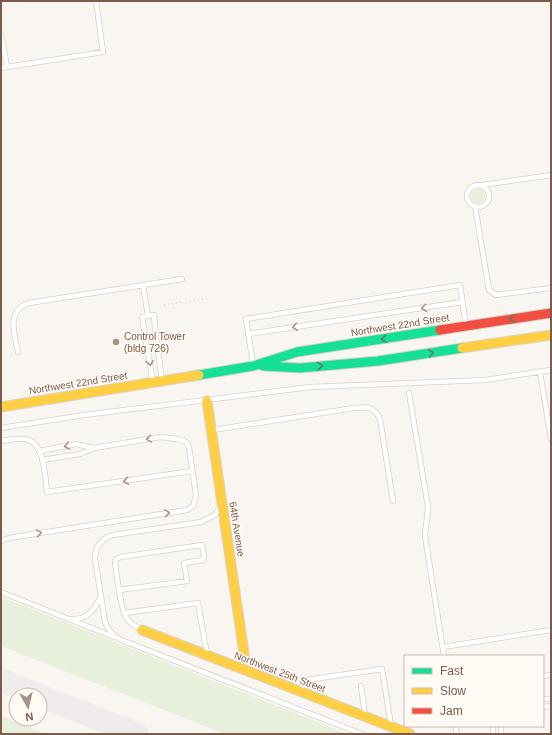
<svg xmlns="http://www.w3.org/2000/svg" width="552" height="735" viewBox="0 0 552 735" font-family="Helvetica,sans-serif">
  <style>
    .green { fill: #e7f0db }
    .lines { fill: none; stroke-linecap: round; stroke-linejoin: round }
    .taxiway { stroke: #f0ecec; stroke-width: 23 }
    .lane-casing { stroke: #d7d1cb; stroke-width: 6 }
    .fast-casing { stroke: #d9d2cb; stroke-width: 11 }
    .slow-casing { stroke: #d9d2cb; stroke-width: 11 }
    .jam-casing { stroke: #d9d2cb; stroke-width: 11 }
    .path { stroke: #dcd5d0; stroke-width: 1.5; stroke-dasharray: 1 3; stroke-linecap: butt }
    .lane { stroke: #fefefd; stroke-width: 4.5 }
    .fast { stroke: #16e098; stroke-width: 9 }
    .slow { stroke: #ffcf43; stroke-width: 9 }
    .jam { stroke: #f24e42; stroke-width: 9 }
    .oneway { stroke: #a8958b }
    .oneway2 { stroke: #617d60 }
    .poi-dot { fill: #a69286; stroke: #fffaf3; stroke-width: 1.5 }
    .labels { text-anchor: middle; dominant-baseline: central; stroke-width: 3; stroke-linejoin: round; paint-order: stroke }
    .street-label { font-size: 10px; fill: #7a5c4d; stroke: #fffaf3 }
    .poi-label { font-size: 10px; fill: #7a5c4d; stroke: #fffaf3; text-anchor: start }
  </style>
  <rect width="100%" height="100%" fill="#f9f5f0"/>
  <path class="green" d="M471 196a7 7 0 1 1 14 0a7 7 0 1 1-14 0Z
    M 1,597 L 24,606 L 348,734 L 225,734 L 1,646 Z
    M 1,716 L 47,734 L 1,734 Z"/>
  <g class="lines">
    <path class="taxiway" d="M 1,680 L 38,695
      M 40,696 L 137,734"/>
    <defs>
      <path id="lane" d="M 1,34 L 7,67
        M 1,68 L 103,52 L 96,1
        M 482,185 L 551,175
        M467 196a11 11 0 1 1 22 0a11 11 0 1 1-22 0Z
        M 475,206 L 489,290 L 496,295 L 551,288
        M 143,285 L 148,316
        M 248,334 L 462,302
        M 18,352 C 14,333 6,311 29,303 L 182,279
        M 253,364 L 246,319 L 460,285 L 466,326
        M 540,372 L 551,439
        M 153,382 L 142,317 L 154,315 L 156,339 L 162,379
        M 409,393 L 428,507 L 425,536 L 444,656
        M 1,428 L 84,415 L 311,387 L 485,380 L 551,370
        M 213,430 L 354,408 C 368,407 373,406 380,419 L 393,501
        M 1,441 C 9,440 18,438 26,439 C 45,443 45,477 47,492 L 192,471
        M 40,451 L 76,444 L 94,448
        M 219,508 L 215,515 L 201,522 L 113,535 C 102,538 95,547 95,559 L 105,622 C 108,630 112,634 119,639 L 362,734
        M 1,541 L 9,538 L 187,510 L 193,506 L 196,496 L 189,447 L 186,442 L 177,439 L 160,437 L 94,448 L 80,454 L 42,460
        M 119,590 L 187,581 L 184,563 L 203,560 L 204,557 L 202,545 L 121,557 L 116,559 L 115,563 C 117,575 120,608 126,617 C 129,623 135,626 141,629
        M 1,592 L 114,637
        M 124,613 L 198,603 L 207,654
        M 72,619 C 88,620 95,609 101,596
        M 443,647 L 551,630
        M 543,676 L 551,675
        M 361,686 L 365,715
        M 300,691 L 306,680 L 382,669 L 391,725
        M 543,699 L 551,699
        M 543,707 L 551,706
        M 455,726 L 457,734
        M 493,726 L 493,734
        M 501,726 L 501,734"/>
      <path id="fast" d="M 263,366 L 300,368 L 378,361 L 462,348
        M 199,375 L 253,366 L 297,352 L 440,330"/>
      <path id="slow" d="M 462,348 L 551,335
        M 207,401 L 245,660
        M 1,407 L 199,375
        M 142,630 L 410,734"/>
      <path id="jam" d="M 440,330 L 551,313"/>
    </defs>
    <use href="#lane" class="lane-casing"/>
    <use href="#fast" class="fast-casing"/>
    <use href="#slow" class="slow-casing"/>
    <use href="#jam" class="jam-casing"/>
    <path class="path" d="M 190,301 L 210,298
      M 164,305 L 182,302"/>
    <use href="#lane" class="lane"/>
    <use href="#fast" class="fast"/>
    <use href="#slow" class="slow"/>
    <use href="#jam" class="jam"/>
  </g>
  <defs><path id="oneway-chevron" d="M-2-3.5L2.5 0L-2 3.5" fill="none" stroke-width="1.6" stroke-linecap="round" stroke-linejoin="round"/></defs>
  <g class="oneway">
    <use href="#oneway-chevron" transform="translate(424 308) rotate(172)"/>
    <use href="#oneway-chevron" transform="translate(295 327) rotate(172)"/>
    <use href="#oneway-chevron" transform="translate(150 363) rotate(81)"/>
    <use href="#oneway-chevron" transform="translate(149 439) rotate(171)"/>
    <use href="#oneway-chevron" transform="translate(67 446) rotate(170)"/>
    <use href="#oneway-chevron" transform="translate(126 481) rotate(172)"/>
    <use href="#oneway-chevron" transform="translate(167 513) rotate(-9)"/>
    <use href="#oneway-chevron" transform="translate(39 533) rotate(-9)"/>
  </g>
  <g class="oneway2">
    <use href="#oneway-chevron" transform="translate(512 319) rotate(171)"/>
    <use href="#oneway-chevron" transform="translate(384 339) rotate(171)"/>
    <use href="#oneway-chevron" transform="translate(431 353) rotate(-8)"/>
    <use href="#oneway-chevron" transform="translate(320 366) rotate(-5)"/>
  </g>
  <circle class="poi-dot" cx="116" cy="342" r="4"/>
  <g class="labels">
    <g class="street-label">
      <text transform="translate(400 325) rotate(-9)">Northwest 22nd Street</text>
      <text transform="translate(78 383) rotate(-9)">Northwest 22nd Street</text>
      <text transform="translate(237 529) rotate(81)">64th Avenue</text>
      <text transform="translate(280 672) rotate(21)">Northwest 25th Street</text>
    </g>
    <g class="poi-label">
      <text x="124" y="336">Control Tower<tspan x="124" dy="12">(bldg 726)</tspan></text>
    </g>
  </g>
  <rect width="552" height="735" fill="none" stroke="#7a5c4d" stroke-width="4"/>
  <rect x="404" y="655" width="140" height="72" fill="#fffaf3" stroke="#cabbb1"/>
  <rect x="412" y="668" width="20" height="6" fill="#16e098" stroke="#cabbb1"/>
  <text x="440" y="675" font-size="12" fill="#7a5c4d">Fast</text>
  <rect x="412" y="688" width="20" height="6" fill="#ffcf43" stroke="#cabbb1"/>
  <text x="440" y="695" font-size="12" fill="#7a5c4d">Slow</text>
  <rect x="412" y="708" width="20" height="6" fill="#f24e42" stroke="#cabbb1"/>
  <text x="440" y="715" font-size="12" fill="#7a5c4d">Jam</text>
  <g transform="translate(28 707) rotate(172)"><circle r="19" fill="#fffaf3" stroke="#cabbb1"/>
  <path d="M0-3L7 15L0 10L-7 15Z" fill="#a69286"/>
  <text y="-6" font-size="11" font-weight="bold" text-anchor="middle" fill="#7a5c4d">N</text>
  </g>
</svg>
